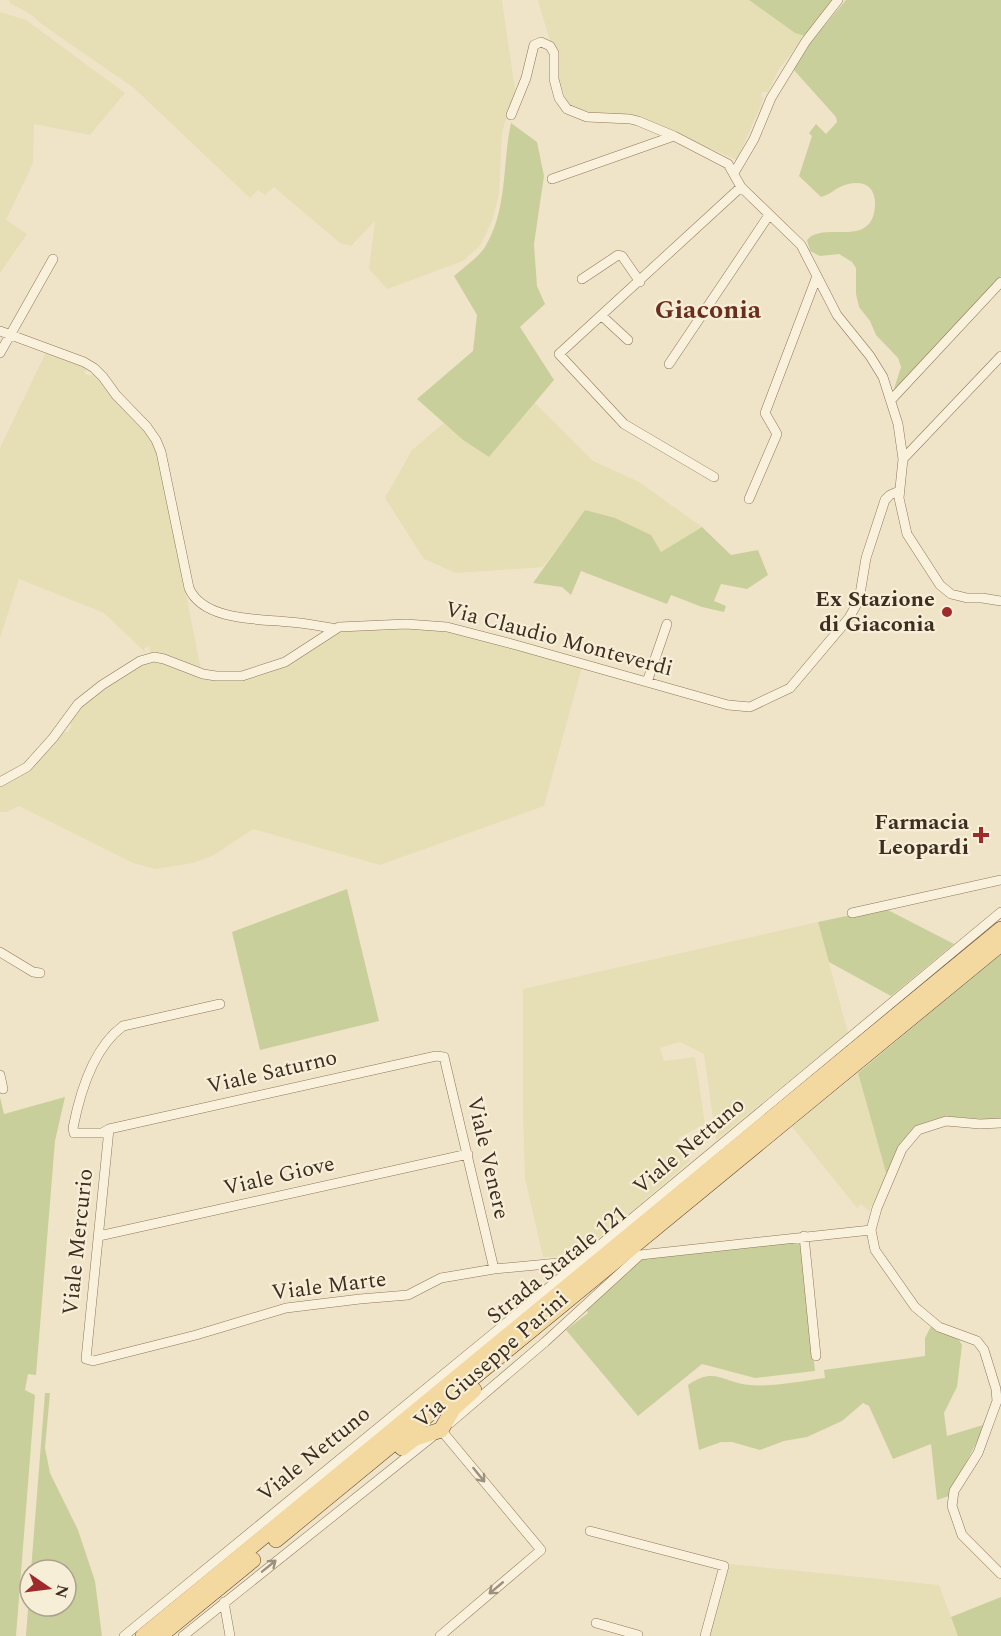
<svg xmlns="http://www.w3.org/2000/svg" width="1001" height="1636" viewBox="0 0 1001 1636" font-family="Spectral,serif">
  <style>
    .farmland { fill: #e6deb5 }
    .green { fill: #c9cf9b }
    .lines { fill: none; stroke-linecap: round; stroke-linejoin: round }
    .minor-casing { stroke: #8d765c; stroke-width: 10 }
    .primary-casing { stroke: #5b4430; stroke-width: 16 }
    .minor { stroke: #faf1dc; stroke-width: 9 }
    .primary { stroke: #f3d9a0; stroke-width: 15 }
    .oneway { stroke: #9c907e }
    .poi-dot { fill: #9e2a2b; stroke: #f7eed8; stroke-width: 2 }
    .labels { text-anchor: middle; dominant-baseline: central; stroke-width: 4.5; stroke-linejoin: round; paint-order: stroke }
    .poi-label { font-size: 22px; font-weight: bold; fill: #3d2e20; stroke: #f7eed8; text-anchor: end }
    .street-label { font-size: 22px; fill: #3d2e20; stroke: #f7eed8 }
    .quarter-label { font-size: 26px; font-weight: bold; fill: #6b2e1e; stroke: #f7eed8 }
  </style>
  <rect width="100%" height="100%" fill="#f0e4c8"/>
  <path class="farmland" d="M 9,0 L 502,0 L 515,90 L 502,132 L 499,194 L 492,221 L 480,246 L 463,261 L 387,289 L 369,269 L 375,221 L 351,246 L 340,243 L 274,187 L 265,195 L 258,190 L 250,198 L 134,88 L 43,25 L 30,14 L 10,3 Z
    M 538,0 L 749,0 L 795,33 L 805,36 L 779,69 L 768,92 L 762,92 L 761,96 L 764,98 L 737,160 L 643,119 L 632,115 L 590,112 L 568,104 L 558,79 L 559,62 L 556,51 L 549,38 Z
    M 0,12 L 26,20 L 125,93 L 90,135 L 34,124 L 33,163 L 6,220 L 27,234 L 0,273 Z
    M 46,352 L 87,368 L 84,373 L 90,376 L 93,373 L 112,397 L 145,429 L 158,452 L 201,670 L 150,652 L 149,646 L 144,648 L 146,653 L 104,613 L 19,579 L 0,638 L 0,448 Z
    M 535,403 L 593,461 L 639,482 L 702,527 L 661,552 L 585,511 L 543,567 L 456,573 L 424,559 L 385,498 L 412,450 L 444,423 L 463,440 L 489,457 Z
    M 430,627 L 582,667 L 544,806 L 380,865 L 253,829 L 214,855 L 193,863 L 155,869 L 133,863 L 19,806 L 7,812 L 0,812 L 0,787 L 18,777 L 31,768 L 63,732 L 68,732 L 71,727 L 70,722 L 80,707 L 103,689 L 139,666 L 150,662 L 159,662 L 201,678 L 215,681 L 244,678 L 278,669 L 341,631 Z
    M 818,922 L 848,1033 L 716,1140 L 704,1054 L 680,1042 L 660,1048 L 664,1061 L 695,1057 L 705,1124 L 678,1138 L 690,1161 L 580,1256 L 543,1257 L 525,1178 L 523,1107 L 523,989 Z
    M 858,1073 L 887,1176 L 869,1211 L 861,1204 L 857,1208 L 792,1127 Z
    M 730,1564 L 939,1585 L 958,1636 L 708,1636 L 727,1568 Z"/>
  <path class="green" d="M 749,0 L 833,0 L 805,36 L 795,33 Z
    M 846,0 L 1001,0 L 1001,276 L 895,392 L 894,389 L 901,367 L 898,358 L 876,335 L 870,321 L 859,307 L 856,294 L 856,268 L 852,262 L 839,254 L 820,256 L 810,251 L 807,240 C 824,220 872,250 875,206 C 876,187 864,179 845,185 C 835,188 832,194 821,197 L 799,176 L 812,136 L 809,133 L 816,124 L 826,134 L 837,122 L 836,117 L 793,69 L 808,45 Z
    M 511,123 L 537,142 L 544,176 L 534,244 L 537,286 L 545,304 L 520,327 L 554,380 L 489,457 L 463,440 L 417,399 L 473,351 L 477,315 L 454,276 C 464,267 478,258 485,247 C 508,209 502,165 511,123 Z
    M 585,510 L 615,518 L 651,535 L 661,552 L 702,527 L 731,555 L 758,550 L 768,575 L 747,589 L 721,584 L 714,601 L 726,606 L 724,612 L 702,607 L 671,595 L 667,604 L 581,571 L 571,595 L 562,587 L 533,583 Z
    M 347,889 L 379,1021 L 260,1050 L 232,932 Z
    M 884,908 L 954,944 L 891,996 L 829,962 L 818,922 Z
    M 1001,954 L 1001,1119 C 985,1120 971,1118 955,1117 C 914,1116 900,1143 887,1176 L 858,1073 Z
    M 0,1097 L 4,1114 L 65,1097 L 55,1141 L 36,1375 L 28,1374 L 25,1390 L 35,1395 L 16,1636 L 0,1636 Z
    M 799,1240 L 801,1244 L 815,1371 L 755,1378 L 702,1364 L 638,1416 L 566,1330 L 588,1313 L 586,1309 L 640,1258 Z
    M 931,1326 L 959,1340 L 962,1345 L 957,1387 L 944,1413 L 947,1436 L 986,1424 L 949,1496 L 937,1500 L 931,1444 L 893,1459 L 869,1406 L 863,1403 L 842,1421 L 807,1437 L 784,1441 L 760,1450 L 732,1442 L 721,1442 L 699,1450 L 688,1385 C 715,1366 723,1383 750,1385 C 775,1387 800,1381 825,1378 L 824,1370 L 925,1356 L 925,1338 Z
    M 45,1393 L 50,1393 L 45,1448 L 50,1473 L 78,1530 L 95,1581 L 102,1636 L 26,1636 L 30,1581 L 30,1606 L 66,1606 L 66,1570 L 31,1570 Z
    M 1001,1597 L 1001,1636 L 958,1636 L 951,1617 Z"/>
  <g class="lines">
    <defs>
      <path id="minor" d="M 511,115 L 526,78 L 534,45 L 541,42 L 550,46 L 554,53 L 554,79 L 559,98 L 567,109 L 587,117 L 630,119 L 638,121 L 674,136 L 728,164 L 741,187 L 801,245 L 837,315 L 870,356 L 883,377 L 898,424 L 903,459 L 899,498 L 907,534 L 940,585 L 951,594 L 967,598 L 982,598 L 1001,601
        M 734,173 L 754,139 L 771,98 L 806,41 L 838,0
        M 552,179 L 674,136
        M 582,279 L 618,255 L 622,256 L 640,282
        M 602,316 L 628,340
        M 0,331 L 84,362 L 94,368 L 103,377 L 116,395 L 147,427 L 156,440 L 161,452 L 189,588 C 203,621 260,619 289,622 C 305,623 320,626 336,629
        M 0,353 L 53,259
        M 669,364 L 769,215
        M 891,400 L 1001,282
        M 903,459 L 1001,356
        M 714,477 L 624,424 L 559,354 L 741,187
        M 749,499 L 777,434 L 765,413 L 817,276
        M 647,682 L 667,624
        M 0,782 L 27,767 L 53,738 L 78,704 L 102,685 L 140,661 L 154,657 L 164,659 L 203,674 L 216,676 L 242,676 L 285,662 L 339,627 L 406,624 L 447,627 L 516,645 L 728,705 L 750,707 L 790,688 L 849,618 L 859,600 L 866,558 L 885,500 L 890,495 L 899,491
        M 852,913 L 1001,880
        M 0,952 L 33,972 L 40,973
        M 220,1004 L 123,1026 C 93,1048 80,1092 73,1128 L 74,1133 L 102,1133 L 109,1129 L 436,1056 L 444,1057 L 494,1269
        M 0,1075 L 3,1089
        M 1001,1123 L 980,1124 L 946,1121 L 918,1130 L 902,1149 L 877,1208 L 871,1230 L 875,1250 L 915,1307 L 939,1327 L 977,1341 L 984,1350 L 996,1389 L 997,1401 L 978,1453 L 954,1491 L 952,1506 L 962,1535 L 1001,1574
        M 109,1129 L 86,1359 L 93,1361 L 196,1335 L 286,1308 L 360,1299 L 408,1295 L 441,1278 L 494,1269 L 558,1263 L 578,1264
        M 99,1236 L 468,1154
        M 804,1236 L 816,1356
        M 450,1423 L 545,1342 L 640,1255 L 871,1230
        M 590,1531 L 724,1566 L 705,1636
        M 224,1602 L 230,1636
        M 596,1623 L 638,1635 L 638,1636
        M 124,1636 L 500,1328 L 1001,912
        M 183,1636 L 432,1437
        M 440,1636 L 541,1550 L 441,1430"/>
      <path id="primary" d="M 402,1448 L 415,1438 L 441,1430 L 453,1409 L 474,1390
        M 276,1540 L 1001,944
        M 143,1636 L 1001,929
        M 160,1636 L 253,1560"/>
    </defs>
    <use href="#minor" class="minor-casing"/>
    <use href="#primary" class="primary-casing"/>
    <use href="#minor" class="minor"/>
    <use href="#primary" class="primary"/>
  </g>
  <defs><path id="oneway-shaft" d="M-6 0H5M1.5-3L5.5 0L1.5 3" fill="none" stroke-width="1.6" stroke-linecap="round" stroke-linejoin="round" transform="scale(1.5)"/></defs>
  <g class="oneway">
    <use href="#oneway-shaft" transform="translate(479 1475) rotate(51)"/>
    <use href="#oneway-shaft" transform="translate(269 1566) rotate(-39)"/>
    <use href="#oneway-shaft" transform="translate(496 1588) rotate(140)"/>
  </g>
  <g class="poi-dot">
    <circle cx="947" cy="612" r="6"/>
    <path d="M978 826h6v6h6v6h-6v6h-6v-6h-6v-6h6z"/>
  </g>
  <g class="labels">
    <g class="poi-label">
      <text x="935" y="599">Ex Stazione<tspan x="935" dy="25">di Giaconia</tspan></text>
      <text x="969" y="822">Farmacia<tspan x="969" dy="25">Leopardi</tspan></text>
    </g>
    <g class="street-label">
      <text transform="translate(559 639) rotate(15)">Via Claudio Monteverdi</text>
      <text transform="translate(272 1072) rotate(-13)">Viale Saturno</text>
      <text transform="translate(689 1146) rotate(-40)">Viale Nettuno</text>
      <text transform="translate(488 1158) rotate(77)">Viale Venere</text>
      <text transform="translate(279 1176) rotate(-13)">Viale Giove</text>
      <text transform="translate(78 1242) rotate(-84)">Viale Mercurio</text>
      <text transform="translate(557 1265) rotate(-39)">Strada Statale 121</text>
      <text transform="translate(329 1286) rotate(-7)">Viale Marte</text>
      <text transform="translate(491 1360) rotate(-41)">Via Giuseppe Parini</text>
      <text transform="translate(314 1454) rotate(-39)">Viale Nettuno</text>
    </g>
    <g class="quarter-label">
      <text x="708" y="310">Giaconia</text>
    </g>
  </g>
  <g transform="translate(48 1588) rotate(104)"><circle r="28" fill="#f7eed8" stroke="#ada18e" stroke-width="1.5"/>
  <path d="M0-4.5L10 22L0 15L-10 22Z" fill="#9e2a2b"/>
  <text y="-9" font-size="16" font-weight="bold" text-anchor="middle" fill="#3d2e20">N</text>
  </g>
</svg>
